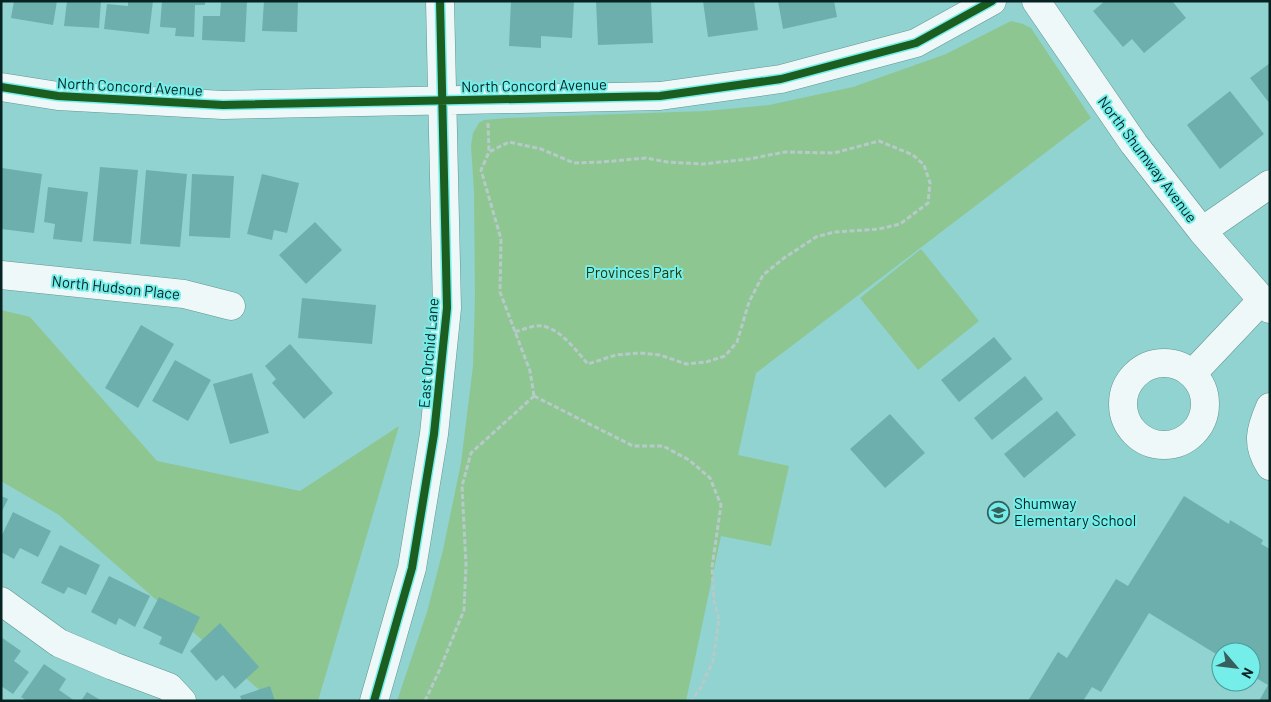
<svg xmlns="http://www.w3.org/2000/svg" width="1271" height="702" viewBox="0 0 1271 702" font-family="Barlow,sans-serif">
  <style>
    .green { fill: #8ec692 }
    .building { fill: #6dafad }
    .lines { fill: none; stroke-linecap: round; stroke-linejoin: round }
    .minor-casing { stroke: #639592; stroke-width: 29 }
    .path { stroke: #b6cac9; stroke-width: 3; stroke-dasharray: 5 2.5; stroke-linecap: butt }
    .minor { stroke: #eef8f8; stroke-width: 28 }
    .cycleway-casing { stroke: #75eee9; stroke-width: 11 }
    .cycleway { stroke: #1b5e20; stroke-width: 8 }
    .labels { text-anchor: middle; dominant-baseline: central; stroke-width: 4; stroke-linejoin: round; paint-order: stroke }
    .street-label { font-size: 15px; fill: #062221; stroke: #75eee9 }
    .park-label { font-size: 15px; fill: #1f3605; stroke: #75eee9 }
    .poi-label { font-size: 15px; fill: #062221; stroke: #75eee9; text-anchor: start }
  </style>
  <rect width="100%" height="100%" fill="#90d3d0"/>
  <path class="green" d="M 1011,21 L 1023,24 L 1031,28 L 1091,118 L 756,373 L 738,455 L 789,466 L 771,546 L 721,536 L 686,701 L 397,701 L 427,612 L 443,550 L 461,463 L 473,366 L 475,296 L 474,191 L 471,146 L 473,133 L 479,123 L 484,120 L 507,118 L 706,111 L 769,105 L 853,87 L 946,54 Z
    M 921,249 L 979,321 L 918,370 L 860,298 Z
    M 1,310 L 30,317 L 157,461 L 300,491 L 399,426 L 318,701 L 272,701 L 59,515 L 1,481 Z"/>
  <path class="building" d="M 14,1 L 57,1 L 53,25 L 11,18 Z
    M 67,1 L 101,1 L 99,28 L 64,26 Z
    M 128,1 L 153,1 L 149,34 L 104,29 L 107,4 L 128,6 Z
    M 162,1 L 205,1 L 205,5 L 195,5 L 194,37 L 175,36 L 176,28 L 160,27 Z
    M 221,1 L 247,1 L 245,42 L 202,40 L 203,16 L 220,16 Z
    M 264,1 L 298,1 L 297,32 L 262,31 Z
    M 511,1 L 574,1 L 572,38 L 541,36 L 541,48 L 509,46 Z
    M 596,1 L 651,1 L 653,43 L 598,45 Z
    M 703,1 L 754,1 L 758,30 L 708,37 Z
    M 778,1 L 834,1 L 837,17 L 783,29 Z
    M 1105,1 L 1172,1 L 1186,18 L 1144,53 L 1132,39 L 1123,47 L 1093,11 Z
    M 1270,63 L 1270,104 L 1250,78 Z
    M 1230,91 L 1264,134 L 1220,169 L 1187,125 Z
    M 100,167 L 138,170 L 131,244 L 93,241 Z
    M 2,168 L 42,174 L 34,233 L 1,229 Z
    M 146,170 L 187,174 L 180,247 L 140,244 Z
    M 192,174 L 234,176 L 230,238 L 189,236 Z
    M 262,174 L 299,183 L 287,233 L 274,230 L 272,240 L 247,234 Z
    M 48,187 L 88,192 L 82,242 L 53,239 L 55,224 L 44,222 Z
    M 315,222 L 342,250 L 306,284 L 279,255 Z
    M 302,298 L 376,305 L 372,344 L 298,338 Z
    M 141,325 L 174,344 L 138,408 L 105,388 Z
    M 994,337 L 1012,359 L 959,402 L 941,380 Z
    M 290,344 L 333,393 L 304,419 L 272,383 L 276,379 L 265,366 Z
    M 175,360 L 211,380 L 188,421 L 152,401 Z
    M 252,373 L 269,433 L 230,444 L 213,384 Z
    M 1025,376 L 1043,399 L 992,440 L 974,418 Z
    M 1057,411 L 1076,435 L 1024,478 L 1004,454 Z
    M 890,414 L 925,453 L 885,488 L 850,449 Z
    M 1,496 L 8,499 L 1,513 Z
    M 1184,496 L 1229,524 L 1230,520 L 1263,540 L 1261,544 L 1270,549 L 1270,701 L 1259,701 L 1268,685 L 1251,675 L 1251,652 L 1221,652 L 1221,657 L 1149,613 L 1101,692 L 1092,687 L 1083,701 L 1028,701 L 1058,652 L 1067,658 L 1116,579 L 1128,586 Z
    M 13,512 L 51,531 L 38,557 L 20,548 L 14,559 L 1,552 L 1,537 Z
    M 60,545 L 100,565 L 86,595 L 68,587 L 64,594 L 41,583 Z
    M 109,576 L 150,596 L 135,627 L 119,618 L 116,625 L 91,612 Z
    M 159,597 L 200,617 L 182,654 L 159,644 L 162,637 L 143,628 Z
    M 220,623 L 259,667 L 235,689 L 223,675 L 216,681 L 190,651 Z
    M 1,637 L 21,651 L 14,661 L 29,672 L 13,694 L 1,686 Z
    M 44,664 L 66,679 L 59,690 L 75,701 L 27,701 L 21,697 Z
    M 270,686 L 275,701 L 242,701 L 240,696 Z
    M 87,692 L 102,701 L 81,701 Z"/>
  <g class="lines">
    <defs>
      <path id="minor" d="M 1036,1 L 1134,144 L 1202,231 L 1270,309
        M 1,87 L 58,96 L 223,105 L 660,96 L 781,79 L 916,43 L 992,1
        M 1202,231 L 1270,184
        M 1,275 L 184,294 L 231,306
        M1123 404a41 41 0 1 1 82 0a41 41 0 1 1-82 0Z
        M 1193,373 L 1262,300
        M 1270,407 C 1260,430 1256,444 1270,466
        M 1,601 L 59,643 L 113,666 L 169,687 L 182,701
        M 374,701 L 412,568 L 434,434 L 447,308 L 440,1"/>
    </defs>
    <use href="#minor" class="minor-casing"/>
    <path class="path" d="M 488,123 L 489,152
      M 515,332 C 524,329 533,325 543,326 C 562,330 576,351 588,364 L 616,355 L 640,353 L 660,355 L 686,364 L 706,362 L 725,356 L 737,342 L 749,302 L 763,275 L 784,258 L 816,237 L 834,232 L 879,229 L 900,224 L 928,203 L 930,183 L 924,165 L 913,155 L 879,141 L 834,153 L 785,152 L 749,159 L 703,164 L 667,162 L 646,158 L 602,162 L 574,163 L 541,149 L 509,142 L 489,152 L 481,170 L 501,239 L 500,292 L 530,371 L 534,396
      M 534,396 L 633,446 L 663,446 L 689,460 L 710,478 L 721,505 L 712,567 L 714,601 L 719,619 L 713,661 L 700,689 L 691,701
      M 425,701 L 440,669 L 464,610 L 466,565 L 462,486 L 471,453 L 534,396"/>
    <use href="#minor" class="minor"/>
    <defs>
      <path id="cycleway" d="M 1,87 L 58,96 L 223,105 L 660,96 L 781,79 L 916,43 L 992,1
        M 374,701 L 412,568 L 434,434 L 447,308 L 440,1"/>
    </defs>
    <use href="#cycleway" class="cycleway-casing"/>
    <use href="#cycleway" class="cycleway"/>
  </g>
  <defs>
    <symbol id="school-ring" viewBox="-11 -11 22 22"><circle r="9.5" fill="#75eee9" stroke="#36605e" stroke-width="1.5"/><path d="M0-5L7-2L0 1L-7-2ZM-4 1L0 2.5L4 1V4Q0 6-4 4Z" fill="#36605e"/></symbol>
  </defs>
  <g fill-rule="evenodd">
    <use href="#school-ring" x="986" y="500" width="25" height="25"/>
  </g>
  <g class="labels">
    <g class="street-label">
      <text transform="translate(534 85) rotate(-1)">North Concord Avenue</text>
      <text transform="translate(130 86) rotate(3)">North Concord Avenue</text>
      <text transform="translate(1148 159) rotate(53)">North Shumway Avenue</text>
      <text transform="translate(116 287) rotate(6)">North Hudson Place</text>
      <text transform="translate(428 353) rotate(-85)">East Orchid Lane</text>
    </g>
    <g class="park-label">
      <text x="634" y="272">Provinces Park</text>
    </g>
    <g class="poi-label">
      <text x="1014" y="503">Shumway<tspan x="1014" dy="17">Elementary School</tspan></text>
    </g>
  </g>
  <rect width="1271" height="702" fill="none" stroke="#062221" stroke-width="5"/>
  <g transform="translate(1236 667) rotate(118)"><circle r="24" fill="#75eee9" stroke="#499c99"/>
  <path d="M0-4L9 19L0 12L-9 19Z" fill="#36605e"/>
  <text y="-8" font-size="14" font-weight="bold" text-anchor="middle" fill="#062221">N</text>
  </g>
</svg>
